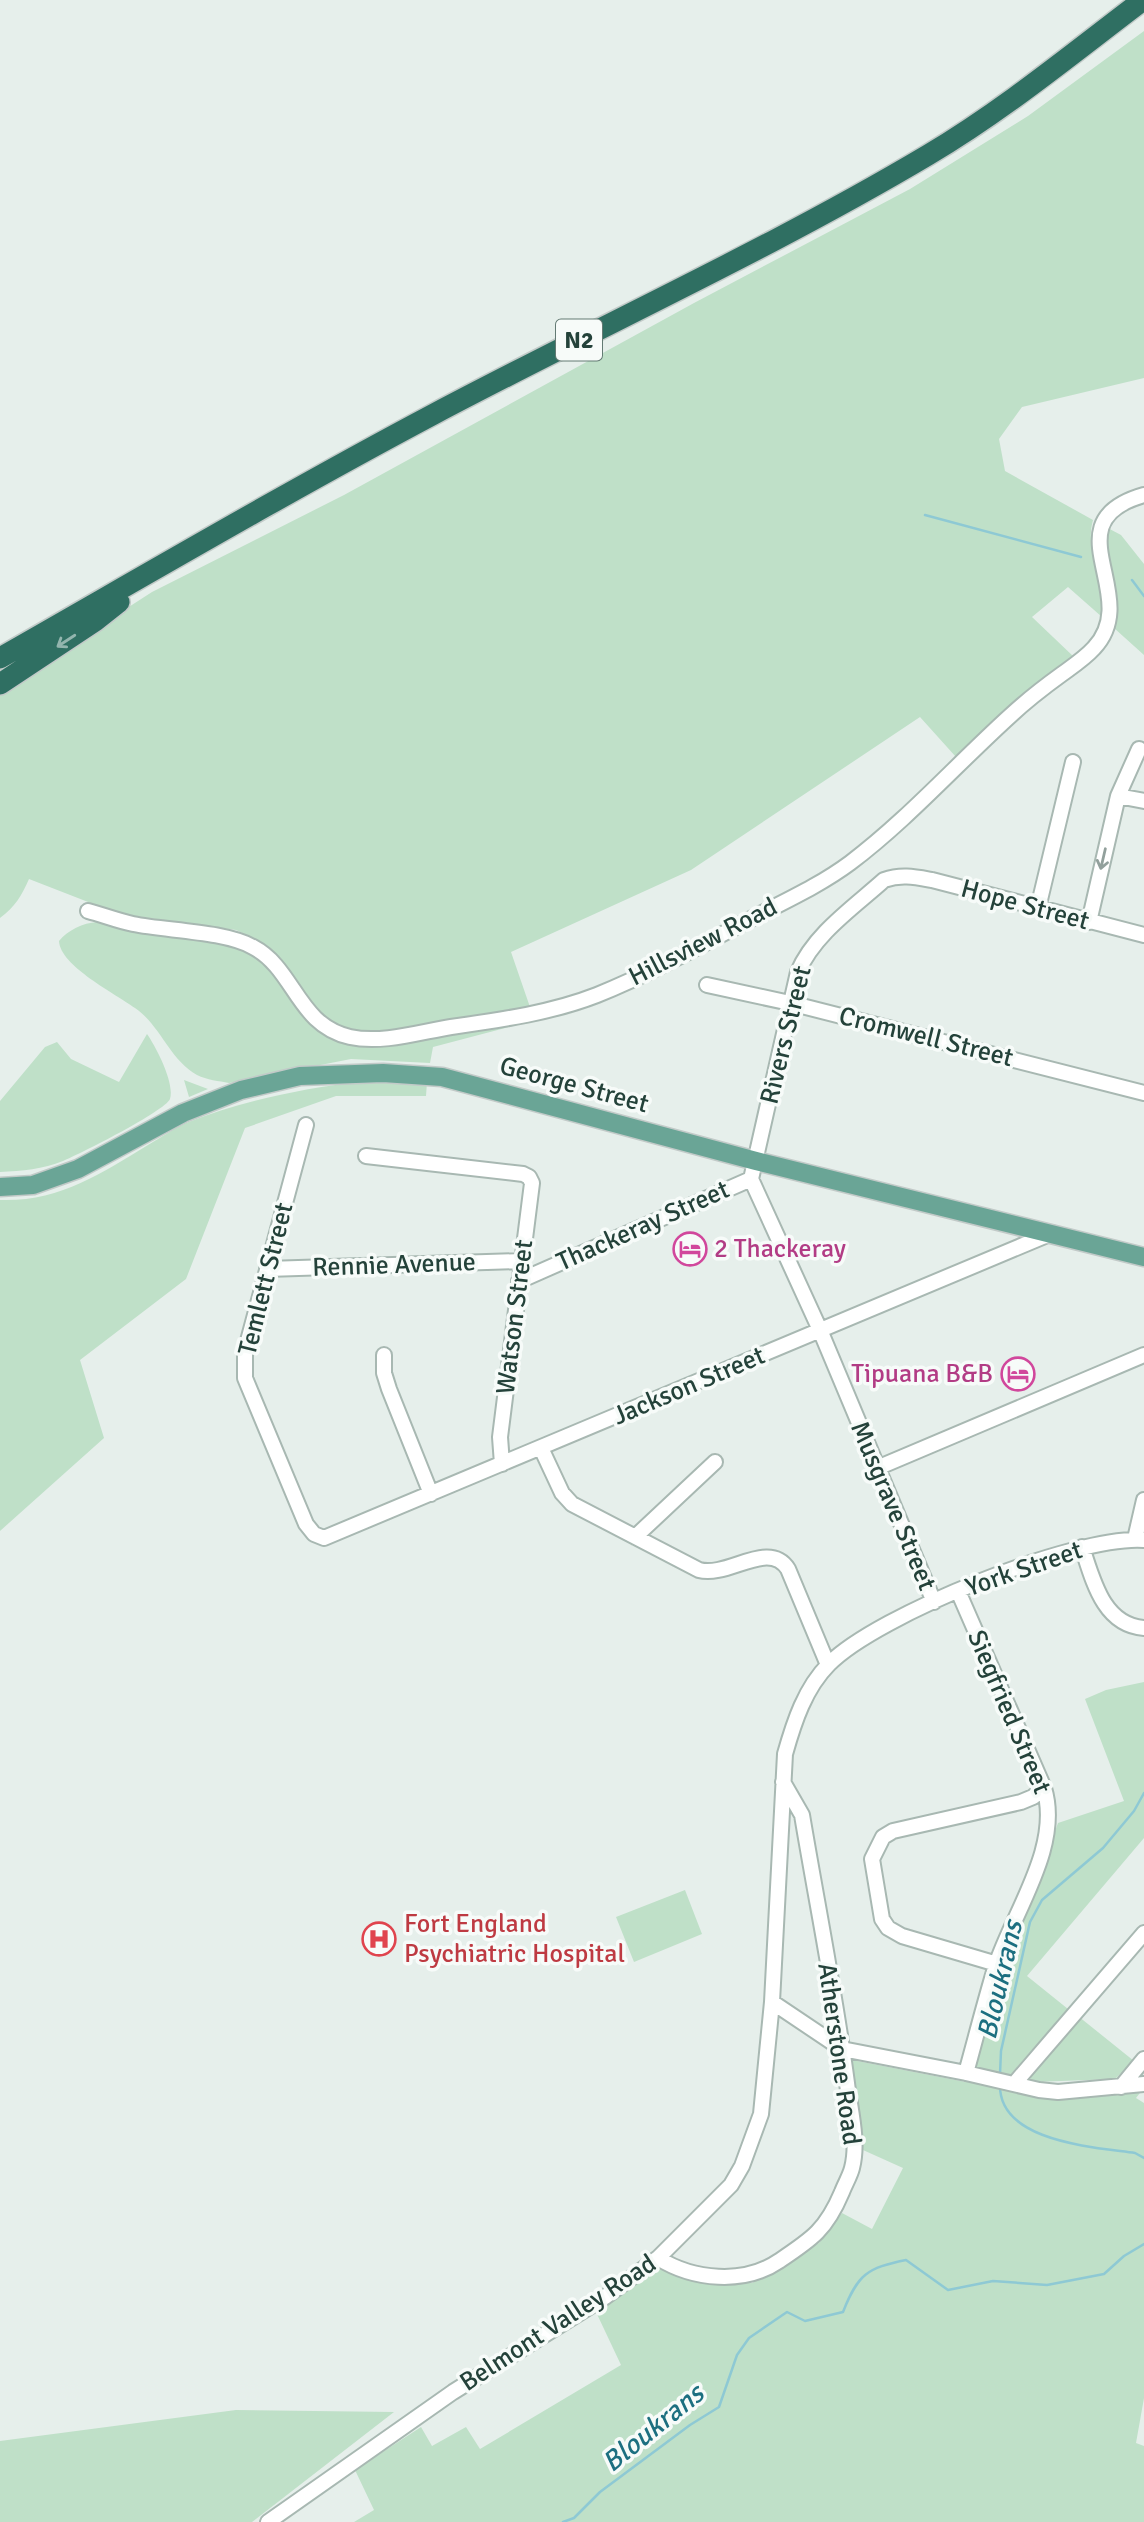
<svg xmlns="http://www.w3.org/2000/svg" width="1144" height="2522" viewBox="0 0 1144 2522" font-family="Signika,sans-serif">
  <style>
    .green { fill: #bfe0c8 }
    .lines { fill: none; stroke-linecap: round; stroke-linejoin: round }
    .stream { stroke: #8ec9d4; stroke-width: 2.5 }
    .minor-casing { stroke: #a8b8b2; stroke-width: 18 }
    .major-casing { stroke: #c2cac8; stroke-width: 21 }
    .highway-casing { stroke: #c2cac8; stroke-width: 24 }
    .minor { stroke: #fff; stroke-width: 14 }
    .major { stroke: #6aa596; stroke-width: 18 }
    .highway { stroke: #2f6f62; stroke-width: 21 }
    .oneway { stroke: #93b5ae }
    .oneway2 { stroke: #92a09c }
    .labels { text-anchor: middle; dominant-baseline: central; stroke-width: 7; stroke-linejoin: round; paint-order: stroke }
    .shield { fill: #f7fbf9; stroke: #637a73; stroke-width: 2 }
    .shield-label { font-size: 24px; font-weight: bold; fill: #24423a }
    .street-label { font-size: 26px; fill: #24423a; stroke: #f7fbf9 }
    .hotel-label { font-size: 26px; fill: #b23c85; stroke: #f7fbf9; text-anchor: start }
    .health-label { font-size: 26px; fill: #be3a42; stroke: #f7fbf9; text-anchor: start }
    .water-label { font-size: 28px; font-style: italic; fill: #1c6f80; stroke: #f7fbf9 }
  </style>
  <rect width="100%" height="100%" fill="#e6efeb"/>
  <path class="green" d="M 1144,31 L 1144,378 L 1022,407 L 999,439 L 1005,471 L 1093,520 C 1087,542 1095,557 1101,579 C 1104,592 1104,604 1102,617 L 1068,587 L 1032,617 L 1074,657 L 1031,689 L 956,757 L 920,717 L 691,870 L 511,952 L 531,1010 L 380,1033 L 348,1030 L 329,1023 L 317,1014 L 272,953 L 257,940 L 236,930 L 119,914 L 29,879 C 22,895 15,907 0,918 L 0,690 L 152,592 L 344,495 L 694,303 L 910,189 L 1028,116 Z
    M 1104,526 L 1121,535 L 1144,564 L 1144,655 L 1114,628 L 1117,605 L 1107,559 Z
    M 97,922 L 240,947 L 259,956 L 273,971 L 310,1024 L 321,1030 L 352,1041 L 534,1016 L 536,1020 L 433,1047 L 430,1063 L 351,1059 L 229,1083 C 219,1081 207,1080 197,1075 C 169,1059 161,1026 135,1008 C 116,994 60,966 59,941 C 68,930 83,923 97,922 Z
    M 147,1034 C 156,1047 175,1083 170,1099 C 165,1111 80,1154 63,1161 C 43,1169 22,1171 0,1172 L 0,1101 L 45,1047 L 57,1042 L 71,1059 L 119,1082 Z
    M 184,1080 L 208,1089 L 189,1097 Z
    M 363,1081 L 427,1082 L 426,1096 L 336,1096 L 245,1128 L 186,1279 L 80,1360 L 104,1438 L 0,1531 L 0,1200 C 59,1202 100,1174 148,1145 C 160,1138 173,1129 186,1123 C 243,1100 302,1089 363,1081 Z
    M 1144,1682 L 1144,1838 L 1027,1976 L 1068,2009 L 1011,2074 L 1010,2089 L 1143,2089 L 1136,2098 L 1144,2103 L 1144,2398 L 1136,2443 L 1144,2446 L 1144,2522 L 354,2522 L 374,2510 L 355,2470 L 421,2427 L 432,2446 L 466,2427 L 480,2449 L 621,2365 L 596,2312 L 654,2267 L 683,2277 L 752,2283 L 819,2243 L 842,2213 L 872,2229 L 903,2168 L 863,2150 L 852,2060 L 966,2082 L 1003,1973 L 1058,1823 L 1124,1801 L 1085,1699 L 1106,1690 Z
    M 685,1890 L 702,1934 L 634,1962 L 616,1917 Z
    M 1078,2016 L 1134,2061 L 1115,2079 L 1034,2082 L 1029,2077 Z
    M 236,2410 L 394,2412 L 252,2522 L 0,2522 L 0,2441 Z"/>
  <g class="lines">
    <path class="stream" d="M 925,515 L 1081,557
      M 1132,580 L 1144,596
      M 1000,2074 L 1001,2051 L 1030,1922 L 1042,1900 L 1103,1848 L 1134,1811 L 1144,1793
      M 1000,2084 C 998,2142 1094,2147 1135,2153 L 1144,2158
      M 563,2522 L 574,2518 L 600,2492 L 690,2425 L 719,2407 L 737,2355 L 749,2338 L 787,2312 L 805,2321 L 843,2312 C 858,2274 867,2268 906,2260 L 948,2290 L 993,2281 L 1047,2285 L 1104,2274 L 1124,2256 L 1144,2244"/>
    <defs>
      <path id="minor" d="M 1118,796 L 1144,801
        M 1038,908 L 1073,762
        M 88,911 C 103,915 118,921 133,924 C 168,931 224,931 253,947 C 295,969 297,1025 350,1037 C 382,1044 420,1032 451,1027 C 500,1020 551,1013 597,995 C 649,974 700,946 749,920 C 783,902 819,886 850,863 C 907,820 956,765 1010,716 C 1026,701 1044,687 1062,674 C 1073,666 1085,658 1094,648 C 1144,595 1049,522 1144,495
        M 1089,922 L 1118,796 L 1139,749
        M 707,985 L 790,1003 L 1144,1093
        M 306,1125 L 245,1352 L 245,1378 L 306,1524 L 314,1534 L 324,1538 L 1052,1233
        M 366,1156 L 523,1174 L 529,1177 L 532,1183 L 500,1437 L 502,1464
        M 751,1179 L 798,972 C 814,934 854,907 884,880 C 901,874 915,877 932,880 L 1144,935
        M 751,1179 L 820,1330 L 934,1602
        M 267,1269 L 521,1261
        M 519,1281 L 751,1179
        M 384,1355 L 384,1373 L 389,1389 L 431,1494
        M 541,1448 L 562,1493 L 572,1504 L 699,1570 C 728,1578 769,1539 788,1569 L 828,1665
        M 877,1468 L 1144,1355
        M 635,1537 L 715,1462
        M 1135,1539 L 1144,1500
        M 1082,1547 C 1093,1580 1103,1625 1144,1628
        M 958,1591 L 1044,1788 C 1062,1846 1014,1911 996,1965 C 985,2001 976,2037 966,2073
        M 997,1964 L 902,1936 L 888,1928 L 882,1919 L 872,1859 L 883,1837 L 893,1831 L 1021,1802 L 1033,1797 L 1044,1788
        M 772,2002 L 842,2049 L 966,2073 L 1039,2090 L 1058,2092 L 1144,2084
        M 1014,2084 L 1144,1933
        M 1121,2087 L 1144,2059
        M 658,2258 C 693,2280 744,2285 779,2261 C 812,2239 826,2230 842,2192 C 845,2184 850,2176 852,2168 C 859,2141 850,2109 847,2083 C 835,1993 817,1904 802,1815 L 783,1782
        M 268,2522 L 453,2392 L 605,2297 L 658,2258 L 731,2185 L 742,2166 L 761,2114 L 772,2002 L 785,1754 C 794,1722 805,1688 829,1664 C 877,1615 1076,1535 1144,1540"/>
      <path id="major" d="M 0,1187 L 33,1185 L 78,1169 L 183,1113 L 241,1090 L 300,1076 L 383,1073 L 442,1077 L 756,1161 L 1144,1257"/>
      <path id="highway" d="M 0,658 C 144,576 287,492 434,414 C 598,327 768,250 928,155 C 1004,110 1073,53 1143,0
        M 0,684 L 95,621 L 119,602"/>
    </defs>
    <use href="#minor" class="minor-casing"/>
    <use href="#major" class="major-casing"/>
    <use href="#highway" class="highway-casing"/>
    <use href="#minor" class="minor"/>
    <use href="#major" class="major"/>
    <use href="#highway" class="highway"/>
  </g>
  <defs><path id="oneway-shaft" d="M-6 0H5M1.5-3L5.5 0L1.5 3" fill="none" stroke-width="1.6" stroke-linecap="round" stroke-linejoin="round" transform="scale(1.75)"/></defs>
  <use class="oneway" href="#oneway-shaft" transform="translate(66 641) rotate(147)"/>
  <use class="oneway2" href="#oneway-shaft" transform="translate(1103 859) rotate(103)"/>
  <defs>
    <symbol id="hotel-ring" viewBox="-11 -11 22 22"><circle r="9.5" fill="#f7fbf9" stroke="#d1479c" stroke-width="1.5"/><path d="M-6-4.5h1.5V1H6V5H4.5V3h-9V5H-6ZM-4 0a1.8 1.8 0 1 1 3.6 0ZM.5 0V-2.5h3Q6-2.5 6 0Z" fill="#d1479c"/></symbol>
    <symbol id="hospital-ring" viewBox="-11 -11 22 22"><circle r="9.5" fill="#f7fbf9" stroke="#e0444e" stroke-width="1.5"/><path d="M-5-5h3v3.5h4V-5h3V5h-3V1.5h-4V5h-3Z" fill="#e0444e"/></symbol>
  </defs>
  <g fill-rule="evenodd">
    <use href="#hotel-ring" x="671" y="1230" width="38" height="38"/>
    <use href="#hotel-ring" x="999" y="1355" width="38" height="38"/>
    <use href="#hospital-ring" x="360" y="1920" width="38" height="38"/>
  </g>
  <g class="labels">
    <rect class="shield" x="556" y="319.5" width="46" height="41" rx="5"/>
    <g class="shield-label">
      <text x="579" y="340">N2</text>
    </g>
    <g class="street-label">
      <text transform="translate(1025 905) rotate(15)">Hope Street</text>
      <text transform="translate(703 942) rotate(-27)">Hillsview Road</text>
      <text transform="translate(786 1035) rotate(-76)">Rivers Street</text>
      <text transform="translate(926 1037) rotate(14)">Cromwell Street</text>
      <text transform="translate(574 1085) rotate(15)">George Street</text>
      <text transform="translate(643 1226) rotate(-24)">Thackeray Street</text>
      <text transform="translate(394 1265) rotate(-2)">Rennie Avenue</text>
      <text transform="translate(266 1279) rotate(-76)">Temlett Street</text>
      <text transform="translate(515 1317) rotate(-83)">Watson Street</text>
      <text transform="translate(689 1386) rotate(-23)">Jackson Street</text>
      <text transform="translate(893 1506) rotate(67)">Musgrave Street</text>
      <text transform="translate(1024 1569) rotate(-19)">York Street</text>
      <text transform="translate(1009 1712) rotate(67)">Siegfried Street</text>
      <text transform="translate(839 2054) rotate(82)">Atherstone Road</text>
      <text transform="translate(558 2323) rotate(-33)">Belmont Valley Road</text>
    </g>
    <g class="hotel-label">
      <text x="714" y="1249">2 Thackeray</text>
      <text x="993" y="1374" text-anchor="end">Tipuana B&amp;B</text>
    </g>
    <g class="health-label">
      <text x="404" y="1924">Fort England<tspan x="404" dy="30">Psychiatric Hospital</tspan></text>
    </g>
    <g class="water-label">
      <text transform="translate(1000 1980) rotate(-77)">Bloukrans</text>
      <text transform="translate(653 2428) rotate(-39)">Bloukrans</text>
    </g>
  </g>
</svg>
